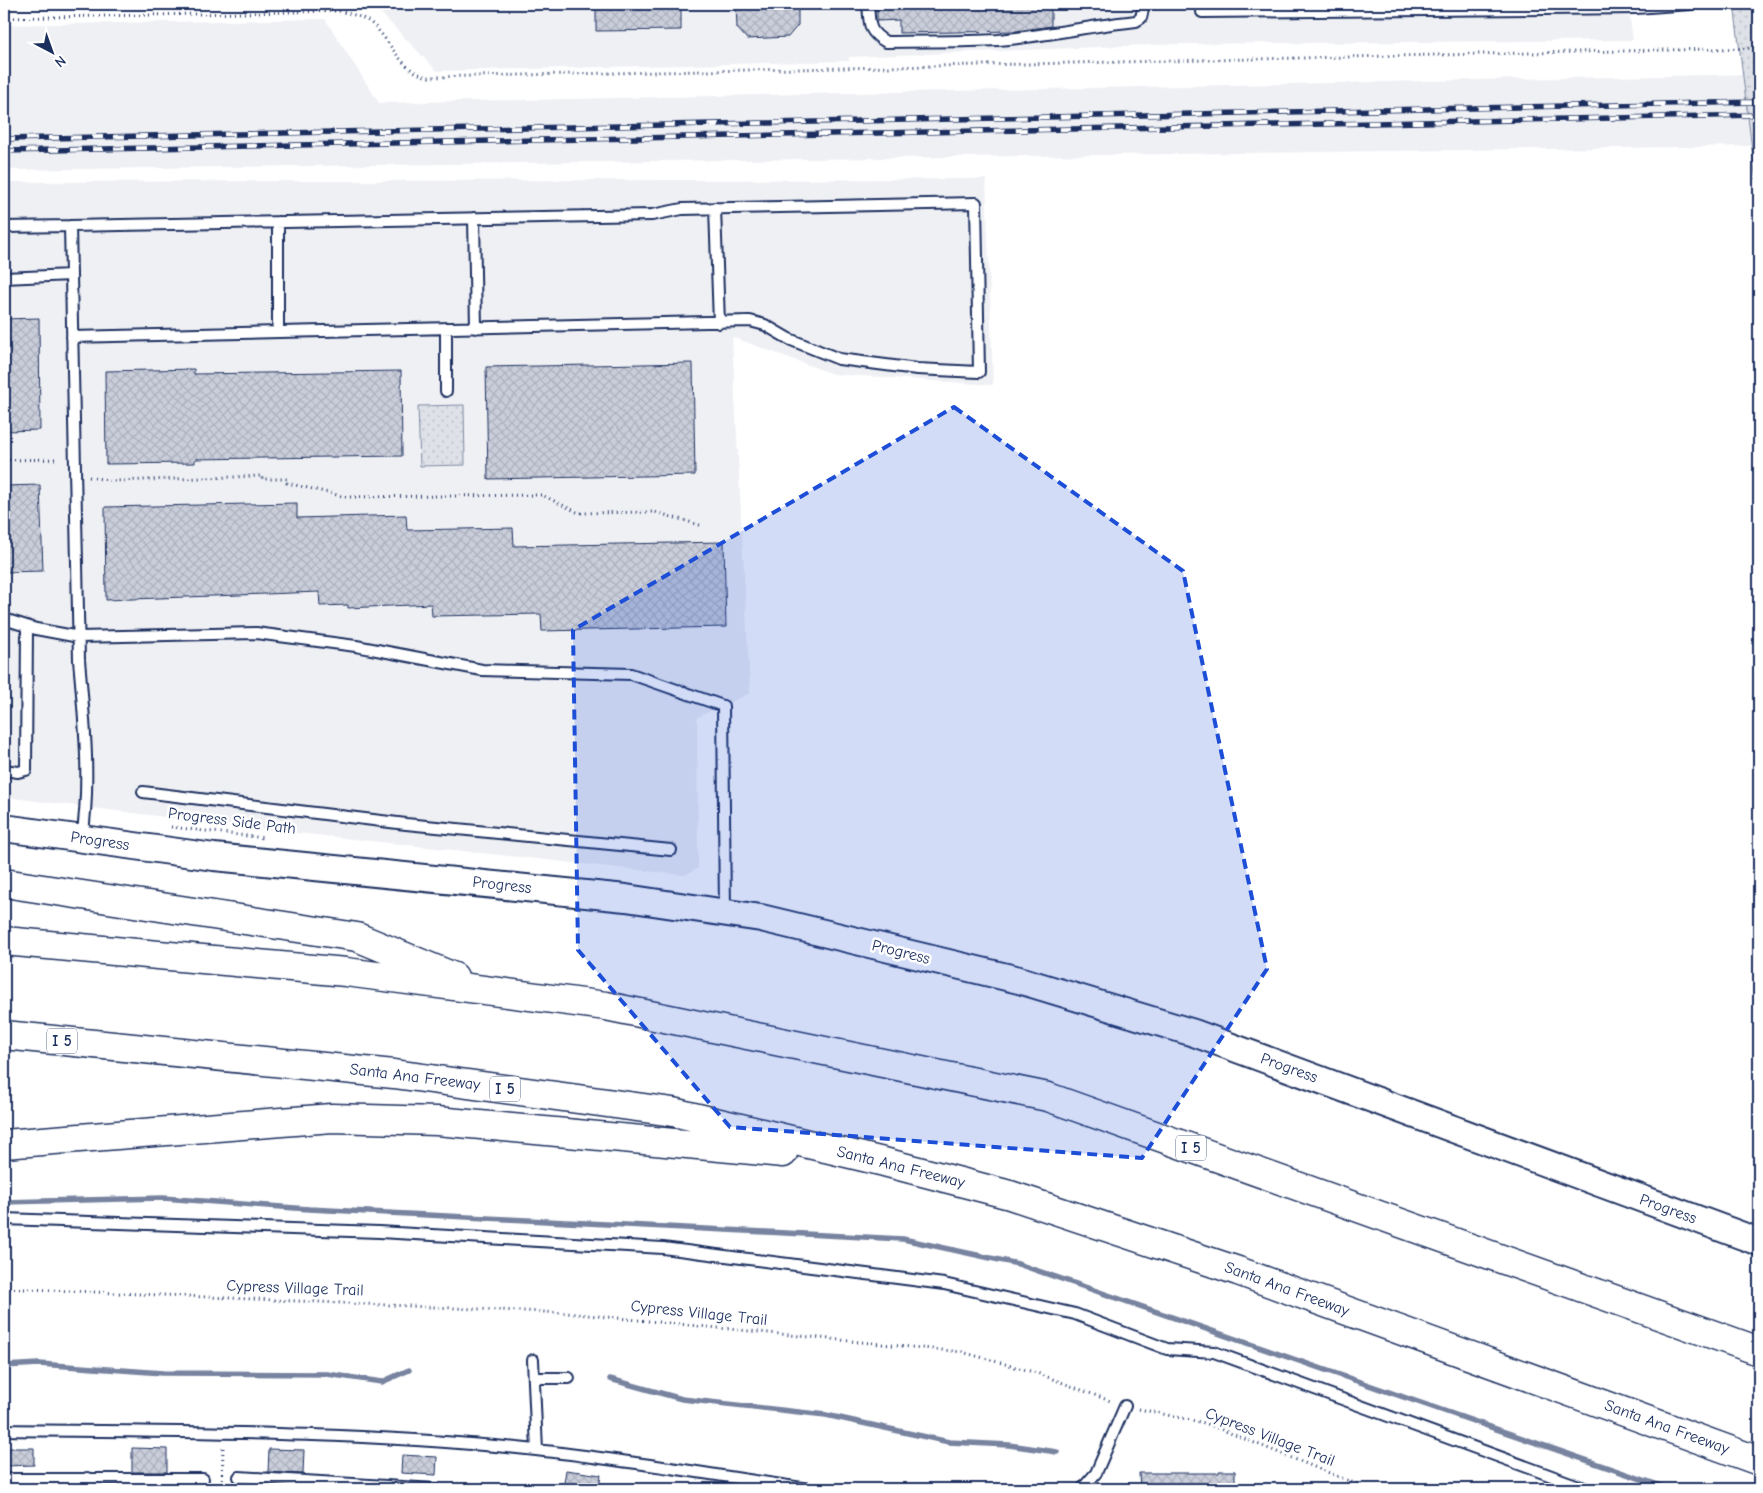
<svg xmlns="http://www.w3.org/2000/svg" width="1763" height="1493" viewBox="0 0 1763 1493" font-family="'Comic Neue',sans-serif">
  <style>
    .built { fill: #eff0f4 }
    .grass { fill: url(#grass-dots); stroke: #7c88a2 }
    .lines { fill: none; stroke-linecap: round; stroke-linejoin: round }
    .stream { stroke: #77839f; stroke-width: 5.5 }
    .building { fill: url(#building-cross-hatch); stroke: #1b2f5e }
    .service-casing { stroke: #1b2f5e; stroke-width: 14 }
    .tertiary-casing { stroke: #1b2f5e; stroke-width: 30 }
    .motorway-casing { stroke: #1b2f5e; stroke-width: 31 }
    .path { stroke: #1b2f5e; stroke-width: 3; stroke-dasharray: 1 4; stroke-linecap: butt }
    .service { stroke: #fff; stroke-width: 10 }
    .tertiary { stroke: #fff; stroke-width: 26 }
    .motorway { stroke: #fff; stroke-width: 28 }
    .rail-casing { stroke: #1b2f5e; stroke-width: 5.5 }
    .rail { stroke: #fff; stroke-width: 4; stroke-dasharray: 11; stroke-linecap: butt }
    .marked { fill: #1d4ed8; fill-opacity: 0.2; stroke: #1d4ed8; stroke-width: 4; stroke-dasharray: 10 6; stroke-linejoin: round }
    .labels { text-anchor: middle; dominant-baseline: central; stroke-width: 5; stroke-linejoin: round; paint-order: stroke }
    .shield { fill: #fff; stroke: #5f6d8e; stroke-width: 1 }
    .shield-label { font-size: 15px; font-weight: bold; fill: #1b2f5e }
    .street-label { font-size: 16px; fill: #1b2f5e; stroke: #fff }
  </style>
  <defs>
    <pattern id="grass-dots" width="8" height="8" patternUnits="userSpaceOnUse" patternTransform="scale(1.25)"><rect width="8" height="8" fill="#dee1e7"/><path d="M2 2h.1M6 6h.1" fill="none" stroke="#bec1c9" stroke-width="1.8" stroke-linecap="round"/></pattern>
    <pattern id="building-cross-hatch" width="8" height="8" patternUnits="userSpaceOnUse" patternTransform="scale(1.25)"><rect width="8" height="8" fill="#caceda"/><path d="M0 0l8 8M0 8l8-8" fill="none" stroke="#adb1be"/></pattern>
  </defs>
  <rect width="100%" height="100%" fill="#fff"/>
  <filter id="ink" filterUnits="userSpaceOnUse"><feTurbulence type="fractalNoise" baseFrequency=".02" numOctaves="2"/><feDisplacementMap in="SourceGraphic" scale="10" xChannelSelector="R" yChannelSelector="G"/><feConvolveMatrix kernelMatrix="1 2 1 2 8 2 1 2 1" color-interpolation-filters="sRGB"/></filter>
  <g filter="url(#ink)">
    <path class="built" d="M 216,4 L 1628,4 L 1633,40 L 1176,44 L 849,57 L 849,61 L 437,71 L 372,4 Z
      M 325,19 L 379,103 L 1759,74 L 1759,146 L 4,170 L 4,25 Z
      M 986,179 L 993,385 L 833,374 L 732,337 L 750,693 L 697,717 L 698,868 L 685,875 L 279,831 L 4,797 L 4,182 Z"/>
    <path class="grass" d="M 1734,4 L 1759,4 L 1759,206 Z
      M 464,405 L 465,465 L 420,466 L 418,406 Z"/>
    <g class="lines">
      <path class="stream" d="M 4,1202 L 163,1198 L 309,1209 L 903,1239 L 1018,1264 L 1670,1489
        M 4,1366 L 39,1364 L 163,1373 L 327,1374 L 382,1382 L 409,1370
        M 610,1379 L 682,1399 L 826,1415 L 949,1442 L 1009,1445 L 1057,1452"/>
    </g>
    <path class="building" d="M 596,4 L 681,4 L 681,30 L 596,31 Z
      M 736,4 L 798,4 L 798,25 L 788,37 L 747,39 L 737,28 Z
      M 877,4 L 1051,4 L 1051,26 L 1016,31 L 899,33 L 899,20 L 877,21 Z
      M 39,318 L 40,430 L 4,431 L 4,319 Z
      M 693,363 L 695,475 L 488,479 L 486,367 Z
      M 194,369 L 194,374 L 401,371 L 402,456 L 195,459 L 195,463 L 106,464 L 105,371 Z
      M 40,485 L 43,571 L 4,572 L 4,486 Z
      M 297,503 L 297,518 L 406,515 L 407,530 L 513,528 L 514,546 L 724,542 L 726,627 L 542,631 L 541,614 L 432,616 L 431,604 L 348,608 L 348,605 L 320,606 L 319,592 L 106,600 L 105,507 Z
      M 4,1448 L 34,1448 L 34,1465 L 4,1466 Z
      M 132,1448 L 167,1449 L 167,1472 L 132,1472 Z
      M 269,1449 L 304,1450 L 303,1474 L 268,1472 Z
      M 402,1455 L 437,1457 L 436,1475 L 401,1473 Z
      M 566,1470 L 601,1475 L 599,1489 L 563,1489 Z
      M 1219,1471 L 1235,1471 L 1235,1489 L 1140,1489 L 1139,1473 L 1219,1473 Z"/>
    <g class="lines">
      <defs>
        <path id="service" d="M 868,4 C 870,24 867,31 886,42 C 923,41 961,42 998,40 C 1045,36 1089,26 1136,21 L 1141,18 L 1144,4
          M 1202,4 L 1202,12 L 1545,9 L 1545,4
          M 1545,9 L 1636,8 L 1690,4
          M 715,208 L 719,323
          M 474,218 L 476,328
          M 278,222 L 278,332
          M 70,226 L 652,215 L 682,209 L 976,203 L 979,372 L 917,369 L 839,359 L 789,339 L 765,325 L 750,321 L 72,337
          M 4,227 L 70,226 L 71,275 L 4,278
          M 71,275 L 79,660 C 84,717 91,781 82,838
          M 446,328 L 446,391
          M 4,619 L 36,629 L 79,637 L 256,633 L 356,646 L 482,670 L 631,674 L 723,706 L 725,912
          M 4,770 L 18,772 L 26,770 L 27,627
          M 143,792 L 406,824 L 671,850
          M 4,1219 L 379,1232 L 663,1248 L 944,1284 L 1075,1314 L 1167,1349 L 1214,1352 L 1587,1489
          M 533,1360 L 537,1450
          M 534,1378 L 569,1378
          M 4,1430 C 181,1432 360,1431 536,1450 C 628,1460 719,1476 810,1489
          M 239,1477 L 435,1489
          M 4,1479 L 203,1479
          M 87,1489 L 87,1478
          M 1082,1489 L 1096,1473 L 1125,1406"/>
        <path id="tertiary" d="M 4,828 L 214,857 L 626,898 L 761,918 L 1019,980 L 1194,1033 L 1759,1242"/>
        <path id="motorway" d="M 4,883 L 357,937 L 454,977
          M 4,941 L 346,972 L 606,1006 L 1048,1097 L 1759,1351
          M 4,1035 L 394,1074 L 673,1112 L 884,1162 L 1010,1195 L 1238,1271 L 1759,1461
          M 4,1144 L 332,1118 L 437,1121 L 783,1153"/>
      </defs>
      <use href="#service" class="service-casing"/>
      <use href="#tertiary" class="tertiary-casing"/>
      <use href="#motorway" class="motorway-casing"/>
      <path class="path" d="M 4,18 L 339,11 C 350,14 362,16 371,23 C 392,41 399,71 429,77 L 1759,48
        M 4,460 L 58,459
        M 89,477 L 115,481 L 262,476 L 262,479 L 287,479 L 287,483 L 346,497 L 542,495 L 579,513 L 655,512 L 703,526
        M 171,827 L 264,838
        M 4,1288 L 567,1313 L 962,1352 L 1037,1373 L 1113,1402
        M 1139,1409 L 1205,1423 L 1369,1489
        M 222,1489 L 223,1446"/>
      <use href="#service" class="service"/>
      <use href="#tertiary" class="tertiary"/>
      <use href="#motorway" class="motorway"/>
      <defs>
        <path id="rail" d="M 4,139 L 1759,102
          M 4,151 L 1759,115"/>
      </defs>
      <use href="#rail" class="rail-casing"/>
      <use href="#rail" class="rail"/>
    </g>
  </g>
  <path class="marked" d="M 954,407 L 1183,571 L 1267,969 L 1142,1158 L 730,1127 L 578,950 L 573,630 Z"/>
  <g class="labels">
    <g class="shield">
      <rect x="47" y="1028.5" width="30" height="25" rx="4"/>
      <rect x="490" y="1076.5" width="30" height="25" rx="4"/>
      <rect x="1176" y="1135.5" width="30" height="25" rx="4"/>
    </g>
    <g class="shield-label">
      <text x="62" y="1041">I 5</text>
      <text x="505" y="1089">I 5</text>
      <text x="1191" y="1148">I 5</text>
    </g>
    <g class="street-label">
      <text transform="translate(232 821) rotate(7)">Progress Side Path</text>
      <text transform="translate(100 841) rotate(8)">Progress</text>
      <text transform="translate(502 885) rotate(6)">Progress</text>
      <text transform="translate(901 952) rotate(14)">Progress</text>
      <text transform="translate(1289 1068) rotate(20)">Progress</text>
      <text transform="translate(415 1077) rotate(7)">Santa Ana Freeway</text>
      <text transform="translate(901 1167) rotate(14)">Santa Ana Freeway</text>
      <text transform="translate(1668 1209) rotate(20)">Progress</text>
      <text transform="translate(295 1288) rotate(2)">Cypress Village Trail</text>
      <text transform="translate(1287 1289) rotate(20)">Santa Ana Freeway</text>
      <text transform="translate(699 1313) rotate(6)">Cypress Village Trail</text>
      <text transform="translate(1667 1427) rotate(20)">Santa Ana Freeway</text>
      <text transform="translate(1270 1437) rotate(21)">Cypress Village Trail</text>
    </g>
  </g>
  <rect width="1763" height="1493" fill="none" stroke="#fff" stroke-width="20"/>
  <rect x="10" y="10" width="1743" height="1473" fill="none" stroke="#1b2f5e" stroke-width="2" filter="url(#ink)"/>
  <g transform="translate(52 52) rotate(139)" stroke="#ffffff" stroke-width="4" paint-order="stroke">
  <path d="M0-4L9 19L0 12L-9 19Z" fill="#1b2f5e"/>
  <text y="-8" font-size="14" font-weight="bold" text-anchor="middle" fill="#1b2f5e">N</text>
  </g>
</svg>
